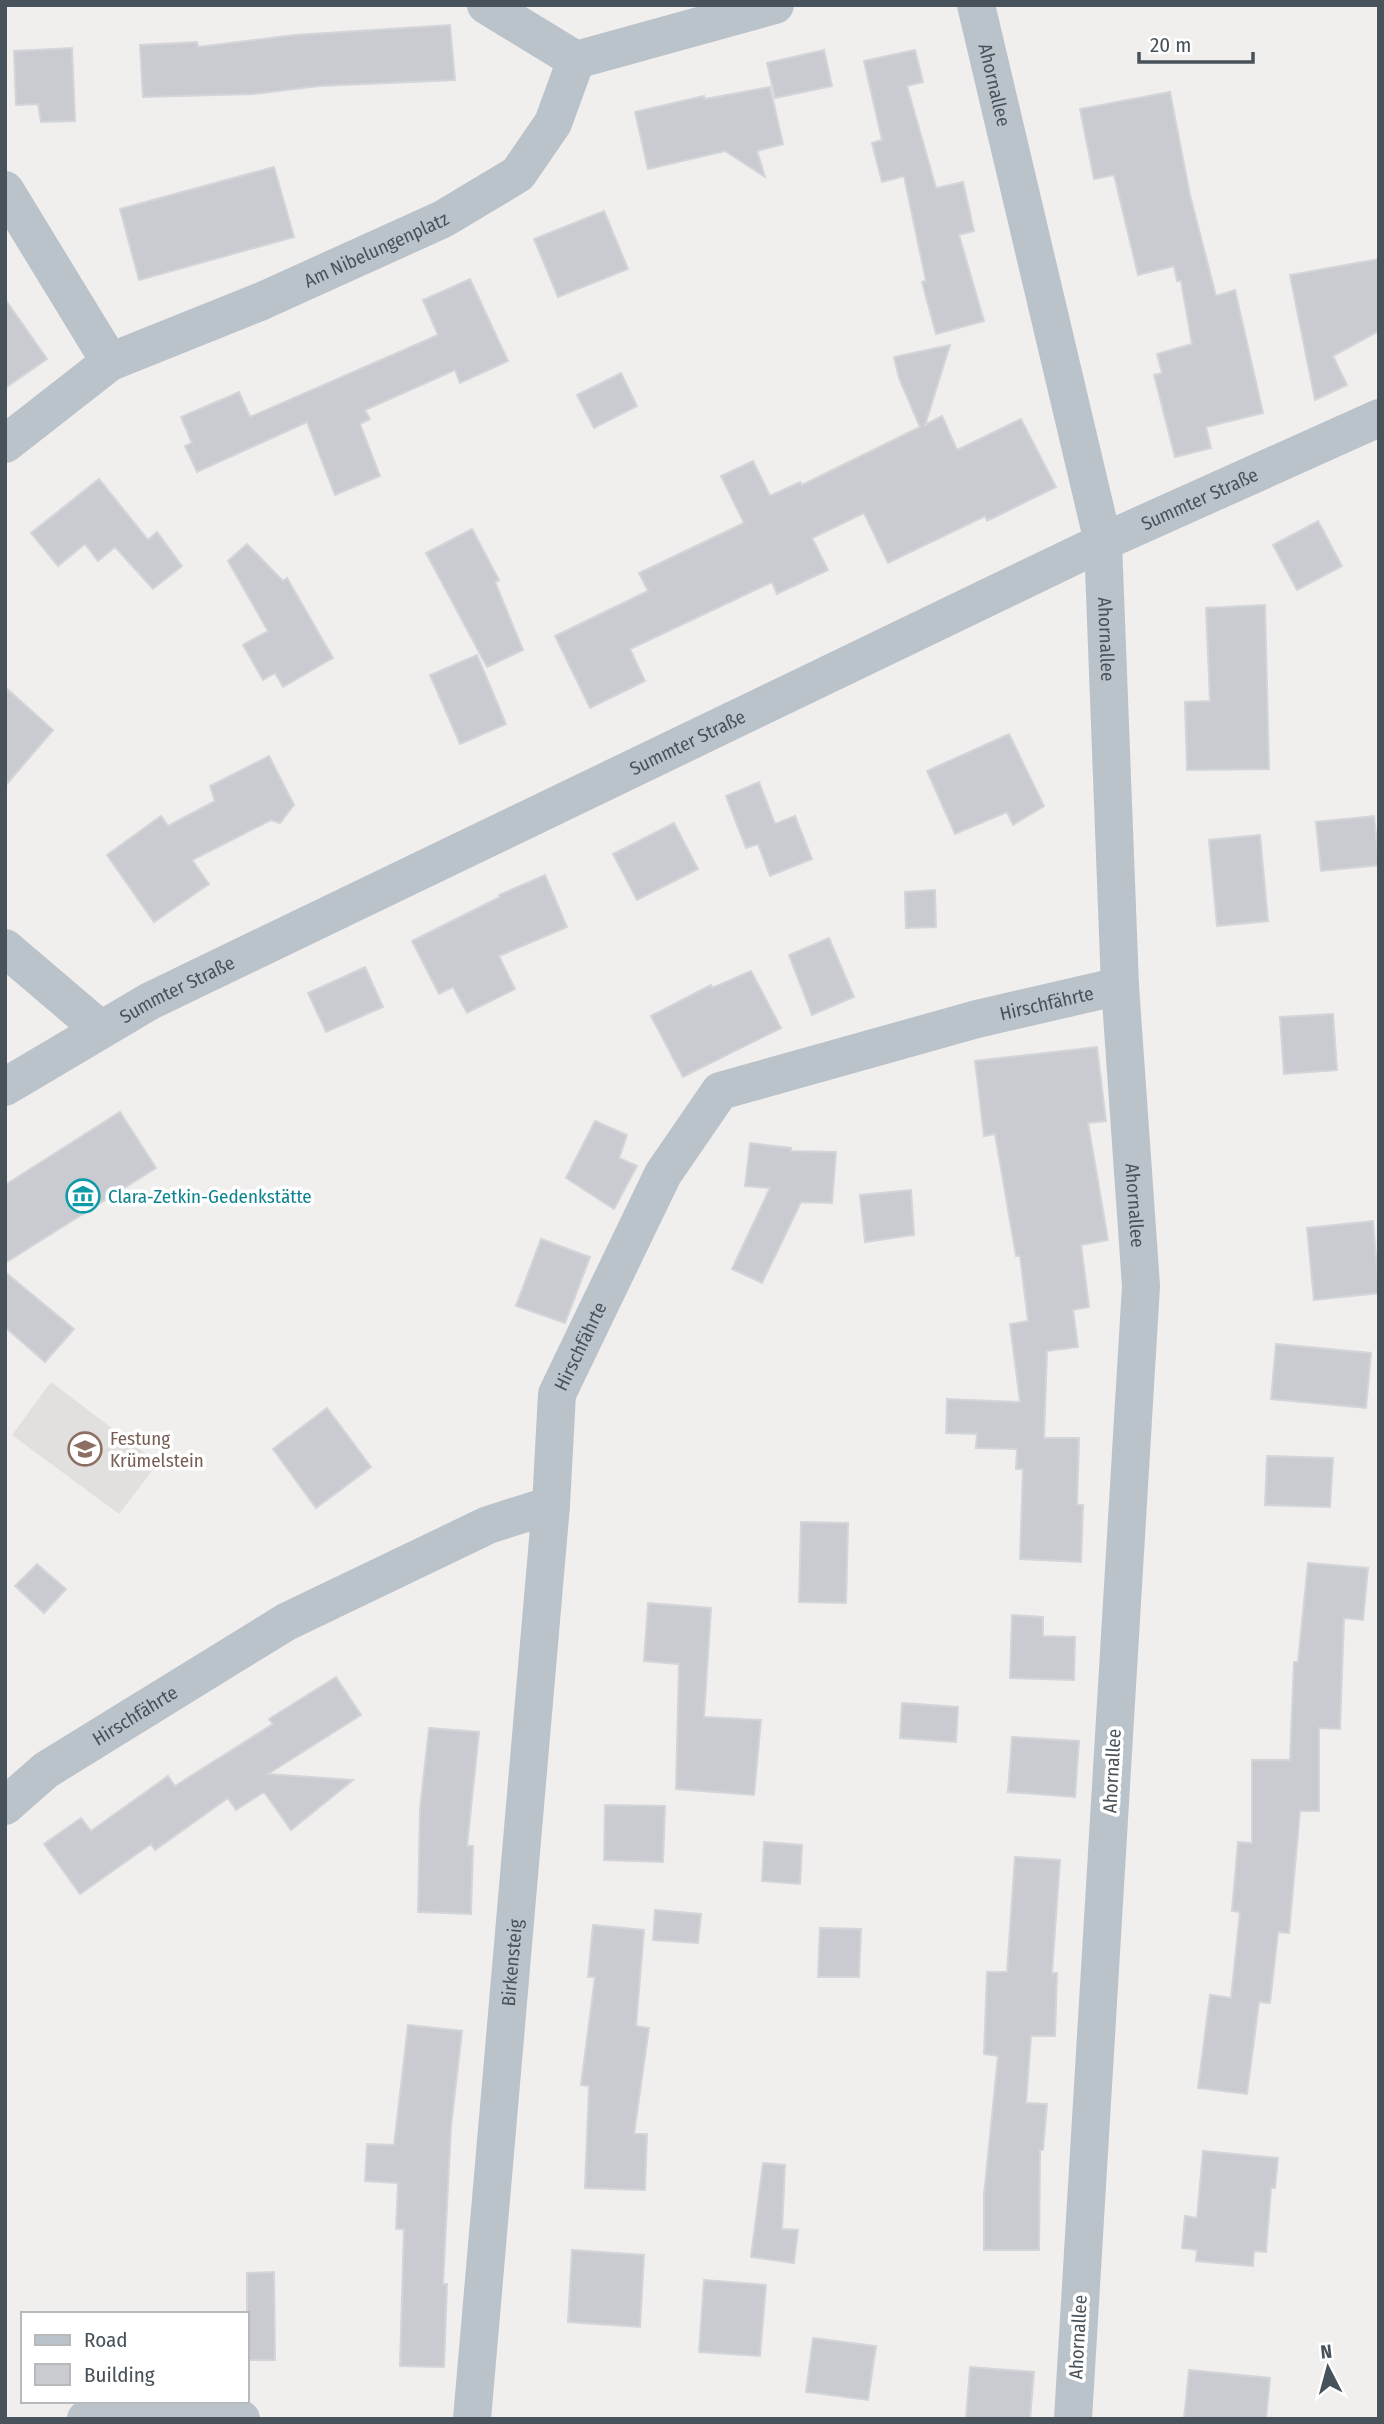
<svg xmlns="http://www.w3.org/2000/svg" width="1384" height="2424" viewBox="0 0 1384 2424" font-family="'Fira Sans Condensed',sans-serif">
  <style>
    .education { fill: #e2dfdf }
    .building { fill: #c9cbd1; stroke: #d3d5d9; stroke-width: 2 }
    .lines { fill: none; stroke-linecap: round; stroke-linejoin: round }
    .minor { stroke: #bbc3ca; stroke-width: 38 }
    .labels { text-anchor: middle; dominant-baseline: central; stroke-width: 7; stroke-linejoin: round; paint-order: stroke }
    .street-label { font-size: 19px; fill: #48525a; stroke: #fff }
    .culture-label { font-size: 19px; fill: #0d838f; stroke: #fff; text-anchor: start }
    .education-label { font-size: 19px; fill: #785e54; stroke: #fff; text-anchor: start }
  </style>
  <rect width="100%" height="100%" fill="#f1eeee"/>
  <path class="education" d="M 51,1382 L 158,1463 L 119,1514 L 12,1435 Z"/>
  <path class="building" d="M 450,25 L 455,80 L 319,86 L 254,94 L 143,97 L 140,45 L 197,42 L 198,47 L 295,35 Z
    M 72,48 L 75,121 L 41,122 L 38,104 L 16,105 L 14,51 Z
    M 824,50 L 832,86 L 775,98 L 767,63 Z
    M 915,50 L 923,82 L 907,86 L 936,188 L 963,182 L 974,231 L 959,235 L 984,321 L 936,334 L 922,282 L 926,281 L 904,176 L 882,182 L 872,143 L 882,140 L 864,61 Z
    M 770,87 L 783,144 L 757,151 L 765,177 L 725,151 L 648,169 L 635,112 L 704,96 L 705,99 Z
    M 1170,92 L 1190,195 L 1216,296 L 1235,290 L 1263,413 L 1206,427 L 1211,448 L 1175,457 L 1154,375 L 1162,373 L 1157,354 L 1192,344 L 1181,281 L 1177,281 L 1174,266 L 1138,275 L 1114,175 L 1094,179 L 1080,109 Z
    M 274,167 L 294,237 L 139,280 L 120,209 Z
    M 604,211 L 628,269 L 558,297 L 534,239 Z
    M 1379,259 L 1379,331 L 1333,356 L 1347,385 L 1315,400 L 1290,275 Z
    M 470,279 L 508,361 L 460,383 L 455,370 L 365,410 L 370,419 L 360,424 L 380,476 L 335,495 L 307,422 L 197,472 L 185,446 L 192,443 L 181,417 L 239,392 L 250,417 L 438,335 L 423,300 Z
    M 5,299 L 47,359 L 5,388 Z
    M 950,345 L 925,425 L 942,416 L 957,450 L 1021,419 L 1056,487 L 987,521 L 985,516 L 888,563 L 864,513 L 812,538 L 828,570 L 777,594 L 772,582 L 630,649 L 645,681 L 590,708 L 555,636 L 648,591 L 639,573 L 744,523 L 721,476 L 753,461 L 770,496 L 800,482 L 802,485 L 920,427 L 899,378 L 894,357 Z
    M 621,373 L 637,406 L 594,428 L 577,395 Z
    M 99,479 L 148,540 L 157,532 L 182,566 L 153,589 L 115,547 L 98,561 L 85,544 L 58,566 L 31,533 Z
    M 1318,521 L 1342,566 L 1297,590 L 1273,545 Z
    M 472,529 L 499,580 L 495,582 L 523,650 L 487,667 L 426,553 Z
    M 247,544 L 283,581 L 287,578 L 333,658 L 283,687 L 275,673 L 263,680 L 243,645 L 268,631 L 228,561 Z
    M 1265,605 L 1269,769 L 1187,770 L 1185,702 L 1210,701 L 1206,608 Z
    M 477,655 L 506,724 L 460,744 L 430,675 Z
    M 5,687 L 53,730 L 5,786 Z
    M 1009,734 L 1044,806 L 1013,825 L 1007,812 L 955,834 L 927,771 Z
    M 269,756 L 294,805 L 280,823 L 271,820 L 192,860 L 209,884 L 154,922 L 107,855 L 161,816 L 168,826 L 215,801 L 210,786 Z
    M 759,782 L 775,824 L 795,816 L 812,859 L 770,876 L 758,844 L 746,848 L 726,796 Z
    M 1374,816 L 1379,865 L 1321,871 L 1316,822 Z
    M 674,823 L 698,869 L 637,900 L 613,854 Z
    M 1260,835 L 1268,921 L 1217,926 L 1209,840 Z
    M 545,875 L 567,927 L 499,956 L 515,989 L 467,1013 L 453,987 L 439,994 L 412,941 L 500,897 L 499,895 Z
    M 935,890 L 936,927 L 906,928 L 905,892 Z
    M 829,938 L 854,997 L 812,1015 L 789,955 Z
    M 365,967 L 383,1007 L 326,1032 L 308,993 Z
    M 751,971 L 781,1028 L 683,1077 L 651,1016 L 711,985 L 712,988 Z
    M 1333,1014 L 1337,1070 L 1284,1074 L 1280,1017 Z
    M 1097,1047 L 1106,1121 L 1088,1123 L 1108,1240 L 1081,1245 L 1089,1307 L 1073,1310 L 1078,1347 L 1047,1351 L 1044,1438 L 1079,1438 L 1077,1505 L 1083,1505 L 1081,1562 L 1020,1559 L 1023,1469 L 1016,1469 L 1017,1449 L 976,1448 L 977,1434 L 946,1433 L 947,1399 L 1020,1402 L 1010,1324 L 1028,1321 L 1020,1256 L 1016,1256 L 995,1134 L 984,1136 L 975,1061 Z
    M 120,1112 L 156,1168 L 5,1263 L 5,1185 Z
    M 595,1121 L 627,1135 L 619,1158 L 637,1166 L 614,1209 L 566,1178 Z
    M 750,1143 L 791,1148 L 791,1151 L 836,1152 L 832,1203 L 801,1202 L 762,1283 L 732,1269 L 770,1188 L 745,1186 Z
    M 911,1190 L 914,1235 L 865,1242 L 860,1195 Z
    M 1373,1221 L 1379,1293 L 1314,1300 L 1307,1228 Z
    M 541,1239 L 590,1257 L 565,1323 L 516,1306 Z
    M 5,1272 L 74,1329 L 45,1362 L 5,1327 Z
    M 1276,1344 L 1371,1353 L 1366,1408 L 1271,1399 Z
    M 327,1408 L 371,1467 L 316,1508 L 273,1449 Z
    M 1267,1456 L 1333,1458 L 1330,1507 L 1265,1505 Z
    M 801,1522 L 848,1523 L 846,1603 L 799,1602 Z
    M 1308,1563 L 1368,1568 L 1363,1620 L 1344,1618 L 1340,1729 L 1319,1728 L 1319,1811 L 1300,1811 L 1289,1933 L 1278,1932 L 1270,2003 L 1259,2002 L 1247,2094 L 1198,2088 L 1210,1995 L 1231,1998 L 1240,1912 L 1232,1911 L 1238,1842 L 1252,1843 L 1252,1760 L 1290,1760 L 1294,1662 L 1298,1662 Z
    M 37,1564 L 66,1589 L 44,1613 L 15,1586 Z
    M 648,1603 L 711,1608 L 704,1717 L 761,1720 L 754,1795 L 676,1789 L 679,1664 L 644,1661 Z
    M 1012,1615 L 1043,1617 L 1043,1636 L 1075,1637 L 1074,1680 L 1010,1678 Z
    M 336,1677 L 361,1715 L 268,1774 L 353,1780 L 291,1830 L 264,1792 L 236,1810 L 228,1798 L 155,1850 L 151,1844 L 80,1894 L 44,1844 L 81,1818 L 91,1831 L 168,1776 L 175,1786 L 273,1724 L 269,1719 Z
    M 902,1703 L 958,1707 L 956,1742 L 900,1738 Z
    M 429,1728 L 479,1732 L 467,1846 L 473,1846 L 471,1914 L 418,1912 L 420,1809 Z
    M 1012,1737 L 1079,1741 L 1075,1797 L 1008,1792 Z
    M 605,1805 L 665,1806 L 663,1862 L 604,1860 Z
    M 764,1842 L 802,1845 L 800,1884 L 762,1881 Z
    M 1015,1857 L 1060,1860 L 1052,1973 L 1057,1973 L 1055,2036 L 1031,2036 L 1026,2103 L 1047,2104 L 1043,2150 L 1040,2150 L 1039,2250 L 984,2250 L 984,2195 L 998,2056 L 984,2054 L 987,1972 L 1007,1972 Z
    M 655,1910 L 701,1914 L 698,1943 L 653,1940 Z
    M 593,1925 L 644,1930 L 636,2026 L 649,2028 L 634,2134 L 647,2134 L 645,2190 L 585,2188 L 589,2086 L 581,2085 L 595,1977 L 588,1977 Z
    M 820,1928 L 861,1929 L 859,1977 L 818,1977 Z
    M 408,2025 L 462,2031 L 451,2127 L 443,2284 L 447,2284 L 444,2367 L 400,2366 L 404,2229 L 396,2229 L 398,2183 L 365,2181 L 367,2144 L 394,2145 Z
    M 1203,2151 L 1278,2158 L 1275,2188 L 1271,2188 L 1266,2252 L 1254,2251 L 1253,2266 L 1196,2261 L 1197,2250 L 1182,2248 L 1185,2216 L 1197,2218 Z
    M 763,2163 L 785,2165 L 782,2229 L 798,2230 L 794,2263 L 751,2257 Z
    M 572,2250 L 644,2255 L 640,2327 L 568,2322 Z
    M 274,2272 L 275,2360 L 247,2360 L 247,2273 Z
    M 704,2280 L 766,2285 L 760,2356 L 699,2352 Z
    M 813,2338 L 876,2346 L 868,2400 L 806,2392 Z
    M 970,2367 L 1034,2372 L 1030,2419 L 966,2419 Z
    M 1189,2370 L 1270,2378 L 1266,2419 L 1184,2419 Z"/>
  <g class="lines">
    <g class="minor">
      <path d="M 486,5 L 576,60"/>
      <path id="s1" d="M 976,5 L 1103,542 L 1120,986 L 1141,1286 L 1073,2419"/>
      <path d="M 5,190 L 110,362 L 5,444"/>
      <path id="s2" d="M 110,362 L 262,301 L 443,219 L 518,174 L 553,123 L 576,60 L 775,5"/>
      <path d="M 5,948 L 100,1029"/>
      <path id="s3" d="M 5,1087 L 150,1001 L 1103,542 L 1379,418"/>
      <path id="s4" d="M 5,1806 L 46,1770 L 286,1622 L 488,1525 L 551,1505 L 557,1394 L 663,1174 L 720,1091 L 977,1019 L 1120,986"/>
      <path d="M 86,2419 L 164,2414 L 241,2419"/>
      <path id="s5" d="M 472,2419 L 551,1505"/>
    </g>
  </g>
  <defs>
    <symbol id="museum-ring" viewBox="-11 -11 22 22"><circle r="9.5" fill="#fff" stroke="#0f9aa8" stroke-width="1.5"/><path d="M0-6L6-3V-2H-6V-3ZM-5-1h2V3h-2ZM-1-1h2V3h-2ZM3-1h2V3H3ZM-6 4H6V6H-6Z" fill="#0f9aa8"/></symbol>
    <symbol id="school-ring" viewBox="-11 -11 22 22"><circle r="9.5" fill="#fff" stroke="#8d6e63" stroke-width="1.5"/><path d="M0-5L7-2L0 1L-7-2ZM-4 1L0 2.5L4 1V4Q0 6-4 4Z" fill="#8d6e63"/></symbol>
  </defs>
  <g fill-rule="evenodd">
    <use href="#museum-ring" x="64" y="1177" width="38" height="38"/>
    <use href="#school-ring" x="66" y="1430" width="38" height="38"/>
  </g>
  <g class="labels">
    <g class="street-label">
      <text stroke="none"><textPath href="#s1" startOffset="82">Ahornallee</textPath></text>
      <text stroke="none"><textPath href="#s2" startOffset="289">Am Nibelungenplatz</textPath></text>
      <text stroke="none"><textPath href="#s3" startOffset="1332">Summter Straße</textPath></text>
      <text stroke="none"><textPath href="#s1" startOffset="649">Ahornallee</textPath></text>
      <text stroke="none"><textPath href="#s3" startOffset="765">Summter Straße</textPath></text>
      <text stroke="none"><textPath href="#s3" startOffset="198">Summter Straße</textPath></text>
      <text stroke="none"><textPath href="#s4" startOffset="1421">Hirschfährte</textPath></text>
      <text stroke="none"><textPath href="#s1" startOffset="1216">Ahornallee</textPath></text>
      <text stroke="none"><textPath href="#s4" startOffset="791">Hirschfährte</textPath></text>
      <text stroke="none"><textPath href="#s4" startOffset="159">Hirschfährte</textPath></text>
      <text transform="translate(1112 1771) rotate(-87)">Ahornallee</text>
      <text stroke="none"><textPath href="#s5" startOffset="458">Birkensteig</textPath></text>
      <text transform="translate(1078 2337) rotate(-87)">Ahornallee</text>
    </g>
    <g class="culture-label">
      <text x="108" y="1196">Clara-Zetkin-Gedenkstätte</text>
    </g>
    <g class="education-label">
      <text x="110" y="1438">Festung<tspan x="110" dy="22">Krümelstein</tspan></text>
    </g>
  </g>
  <rect width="1384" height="2424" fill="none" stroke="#48525a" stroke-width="14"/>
  <rect x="21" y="2312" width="228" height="91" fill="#ffffff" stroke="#b6babd" stroke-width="2"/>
  <rect x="35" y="2335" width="35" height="10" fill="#bbc3ca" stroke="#b6babd" stroke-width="2"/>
  <text x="84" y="2347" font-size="21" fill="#48525a">Road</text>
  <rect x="35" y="2364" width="35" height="21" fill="#c9cbd1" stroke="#b6babd" stroke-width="2"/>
  <text x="84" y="2382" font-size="21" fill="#48525a">Building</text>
  <g transform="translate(1328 2368) rotate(354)" stroke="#ffffff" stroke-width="5" paint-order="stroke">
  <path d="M0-5L12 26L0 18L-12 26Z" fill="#48525a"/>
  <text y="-10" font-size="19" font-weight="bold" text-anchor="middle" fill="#48525a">N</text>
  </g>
  <path d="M1139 52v10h114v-10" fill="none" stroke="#48525a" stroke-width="3.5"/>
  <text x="1150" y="52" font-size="21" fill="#48525a" stroke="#ffffff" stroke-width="5" paint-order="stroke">20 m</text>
</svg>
